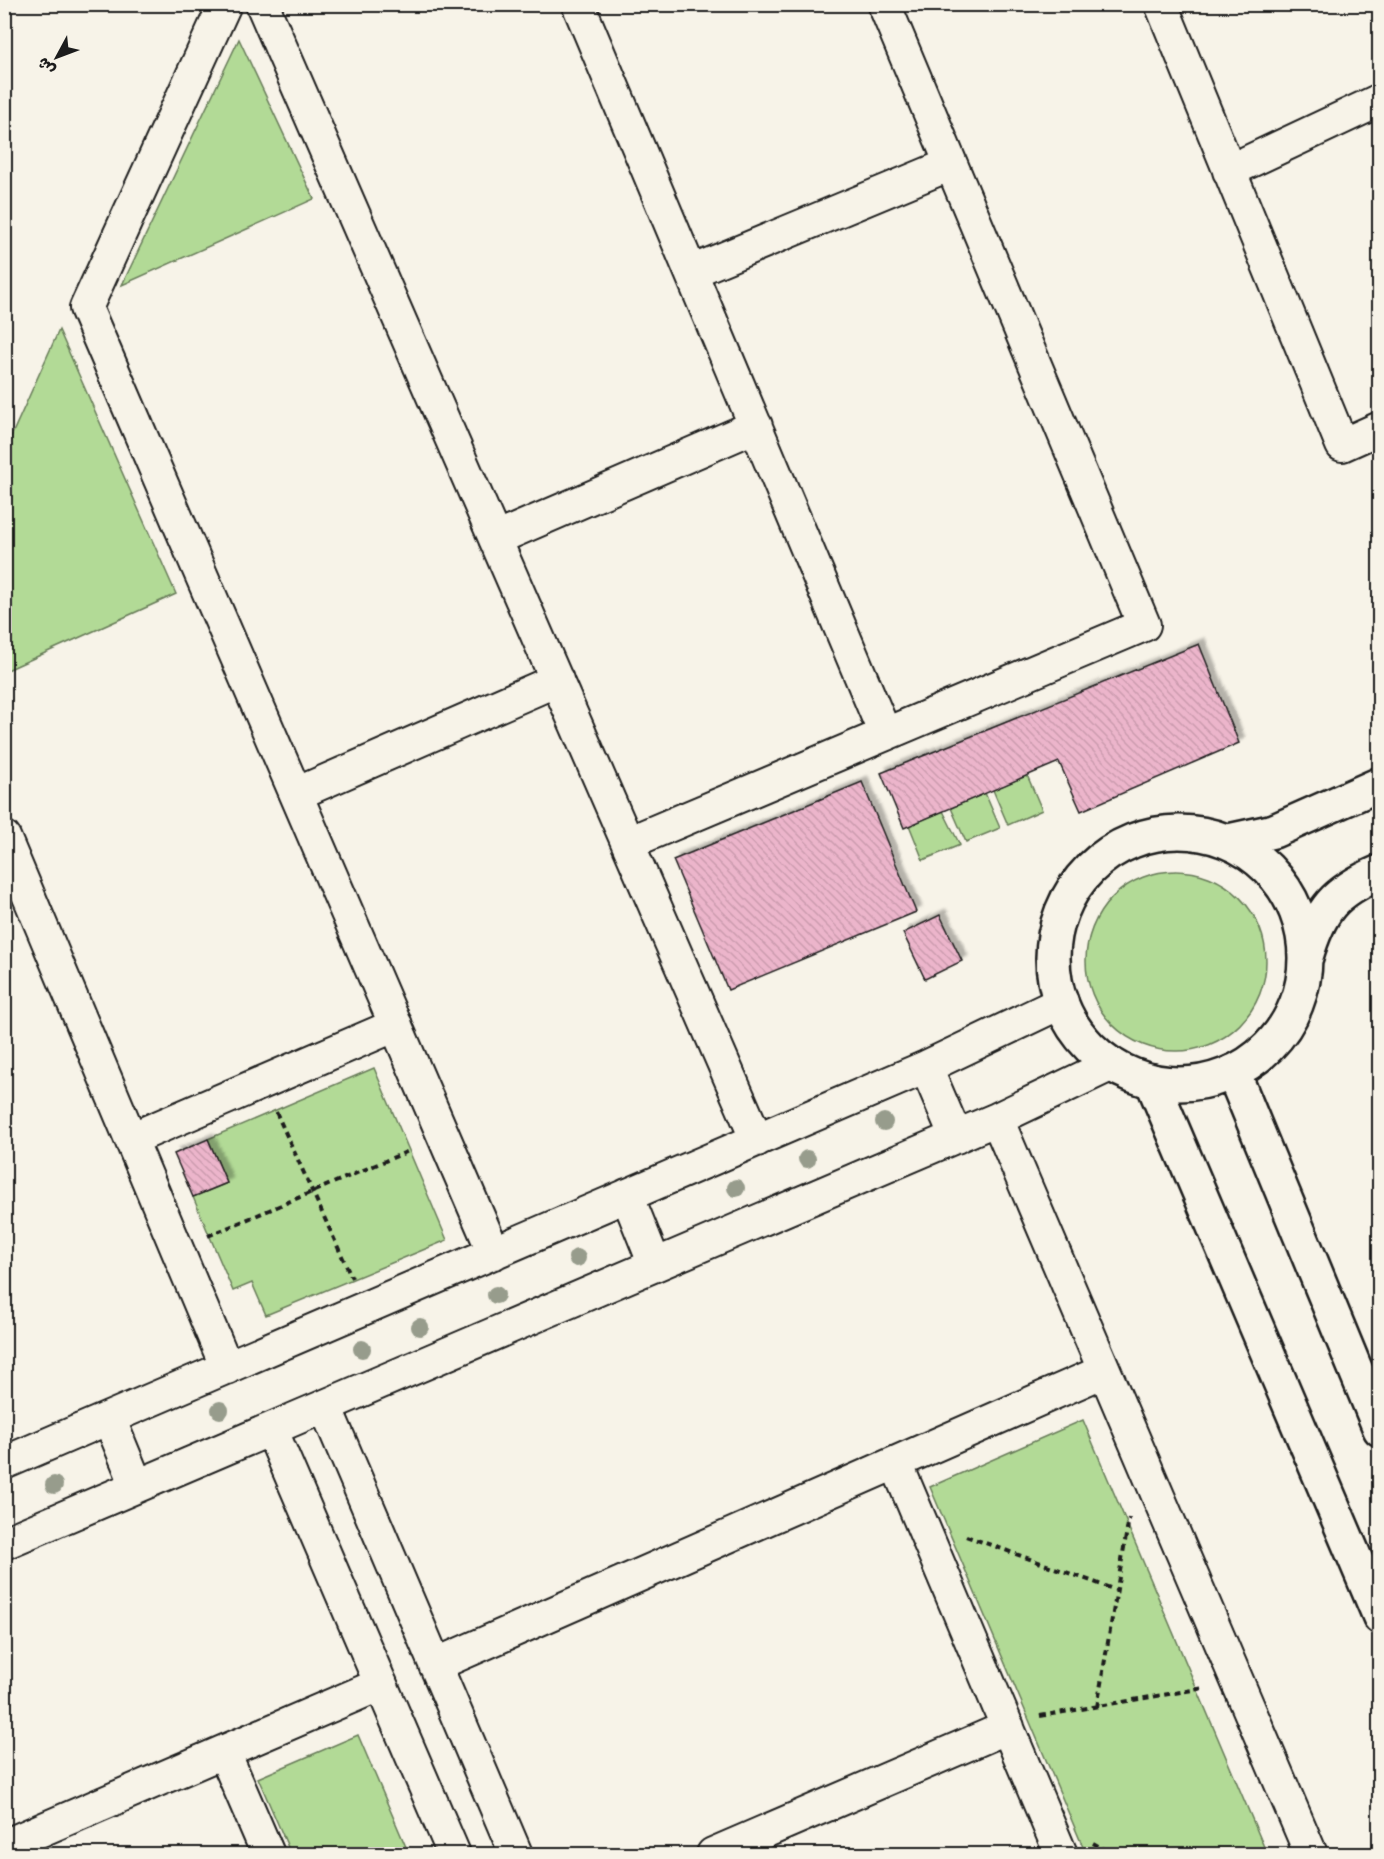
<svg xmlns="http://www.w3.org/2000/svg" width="1384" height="1859" viewBox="0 0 1384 1859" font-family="'Patrick Hand','Playpen Sans Arabic',sans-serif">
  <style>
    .garden { fill: #b2da96; stroke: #677b59; stroke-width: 1.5 }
    .building { fill: url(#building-back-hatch); stroke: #1c1c1c; stroke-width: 1.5; filter: url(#shadow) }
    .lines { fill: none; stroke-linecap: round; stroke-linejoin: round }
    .minor-casing { stroke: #1c1c1c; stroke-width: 36 }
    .tertiary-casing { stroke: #1c1c1c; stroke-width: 38 }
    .secondary-casing { stroke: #1c1c1c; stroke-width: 38 }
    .path { stroke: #1c1c1c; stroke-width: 4; stroke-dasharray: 6 4.5; stroke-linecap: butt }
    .minor { stroke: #f7f3e8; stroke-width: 32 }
    .tertiary { stroke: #f7f3e8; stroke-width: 33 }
    .secondary { stroke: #f7f3e8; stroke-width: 33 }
    .tree { fill: #979c8c }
  </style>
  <defs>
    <pattern id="building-back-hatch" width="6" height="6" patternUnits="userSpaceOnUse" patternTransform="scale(1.5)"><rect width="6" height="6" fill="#ecb5cb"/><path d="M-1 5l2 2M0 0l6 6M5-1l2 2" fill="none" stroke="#ca9bae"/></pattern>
    <filter id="shadow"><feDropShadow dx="5.5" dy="-5.5" stdDeviation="1.5" flood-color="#0004"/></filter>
  </defs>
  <rect width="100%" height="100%" fill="#f7f3e8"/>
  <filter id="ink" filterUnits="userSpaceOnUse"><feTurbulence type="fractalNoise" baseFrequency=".0167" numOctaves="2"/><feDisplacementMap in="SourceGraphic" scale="12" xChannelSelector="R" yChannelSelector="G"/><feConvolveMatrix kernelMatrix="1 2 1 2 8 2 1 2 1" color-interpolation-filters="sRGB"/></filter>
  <g filter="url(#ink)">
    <path class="garden" d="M 239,39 L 314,199 L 122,285 Z
      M 59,330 L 176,594 L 5,671 L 5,450 Z
      M 1027,775 L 1042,810 L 1008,825 L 993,790 Z
      M 985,793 L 1000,828 L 966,842 L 951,808 Z
      M 943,811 L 960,845 L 923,860 L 909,825 Z
      M1086 961a90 90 0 1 1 180 0a90 90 0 1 1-180 0Z
      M 374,1068 L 447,1240 L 266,1315 L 252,1283 L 233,1291 L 193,1197 L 227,1183 L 208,1139 Z
      M 1083,1420 L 1267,1854 L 1086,1854 L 930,1487 Z
      M 358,1735 L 409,1854 L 291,1854 L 258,1778 Z"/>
    <path class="building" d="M 1199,644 L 1239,743 L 1081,811 L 1059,762 L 904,828 L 881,773 Z
      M 862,782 L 916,912 L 728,990 L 673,860 Z
      M 940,915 L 962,961 L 925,979 L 903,933 Z
      M 208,1139 L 227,1183 L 193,1197 L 174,1154 Z"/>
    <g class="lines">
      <defs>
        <path id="minor" d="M 225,4 L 86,308 L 494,1253
          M 262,4 L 757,1140
          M 578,4 L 885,734
          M 1161,4 L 1342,445 L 1380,428
          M 1229,171 L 1380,100
          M 691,272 L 951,164
          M 495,539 L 756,426
          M 296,794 L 557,680
          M 4,837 L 227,1368
          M 628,843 L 1144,625 L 884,4
          M 926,1067 L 956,1137
          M 997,1119 L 1311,1854
          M 131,1139 L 396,1025
          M 627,1195 L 655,1265
          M 325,1406 L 516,1854
          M 109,1418 L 137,1486
          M 271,1429 L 454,1854
          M 4,1463 L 926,1067 L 1062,1002
          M 896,1463 L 1061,1854
          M 4,1543 L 997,1119 L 1112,1064
          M 435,1665 L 1104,1371
          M 224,1752 L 268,1854
          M 4,1846 L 381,1684
          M 713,1854 L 1008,1727"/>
        <path id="tertiary" d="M 1233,1072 L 1380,1429
          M 1152,1081 L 1380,1617"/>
        <path id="secondary" d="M1053 958a126 126 0 1 1 252 0a126 126 0 1 1-252 0Z
          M 1228,841 L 1274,831 L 1380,784
          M 1306,957 C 1320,909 1334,892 1380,872"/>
      </defs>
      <use href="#minor" class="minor-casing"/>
      <use href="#tertiary" class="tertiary-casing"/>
      <use href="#secondary" class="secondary-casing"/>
      <path class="path" d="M 276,1112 L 352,1278
        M 208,1236 L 411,1150
        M 966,1536 L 1116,1590
        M 1097,1707 L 1129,1518
        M 1040,1716 L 1204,1688
        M 1093,1843 L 1113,1854"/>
      <use href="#minor" class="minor"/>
      <use href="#tertiary" class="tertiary"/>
      <use href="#secondary" class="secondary"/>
    </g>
    <g class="tree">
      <circle cx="884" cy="1122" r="9"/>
      <circle cx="807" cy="1159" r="9"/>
      <circle cx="736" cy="1188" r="9"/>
      <circle cx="577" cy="1258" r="9"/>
      <circle cx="496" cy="1295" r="9"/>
      <circle cx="420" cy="1327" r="9"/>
      <circle cx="362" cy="1349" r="9"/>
      <circle cx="220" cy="1410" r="9"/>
      <circle cx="54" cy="1485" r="9"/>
    </g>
  </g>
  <rect width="1384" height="1859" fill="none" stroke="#f7f3e8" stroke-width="24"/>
  <rect x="12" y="12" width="1360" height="1835" fill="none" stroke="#1c1c1c" stroke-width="2" filter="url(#ink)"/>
  <g transform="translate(57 57) rotate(229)" stroke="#f7f3e8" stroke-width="4.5" paint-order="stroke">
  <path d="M0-4.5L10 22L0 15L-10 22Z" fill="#1c1c1c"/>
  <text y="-9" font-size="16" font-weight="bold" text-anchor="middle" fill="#1c1c1c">ش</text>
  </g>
</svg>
